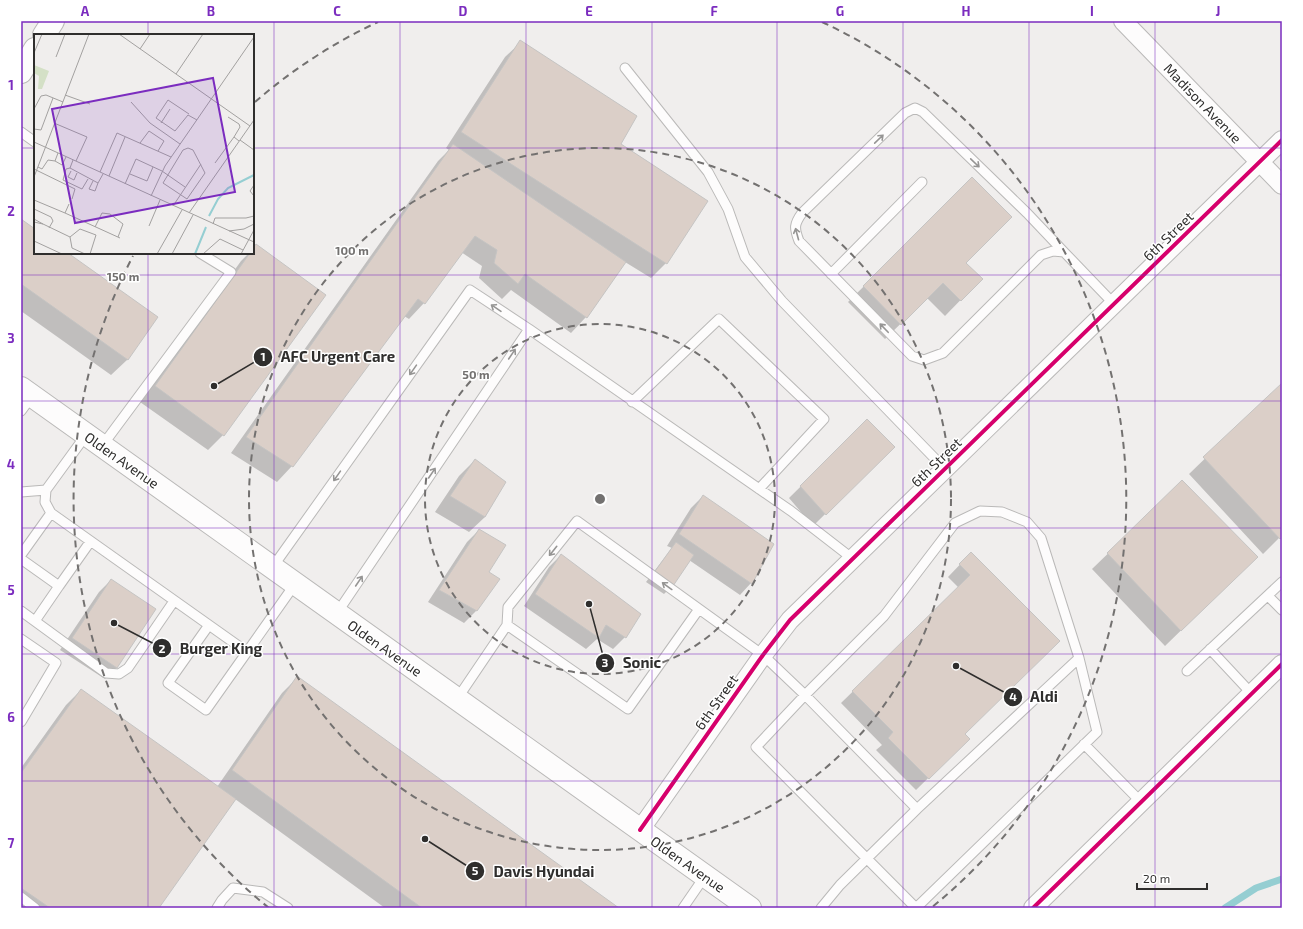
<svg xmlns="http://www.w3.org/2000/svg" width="1303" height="929" viewBox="0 0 1303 929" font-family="'Exo 2',sans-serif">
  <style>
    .shadow { fill: #0003 }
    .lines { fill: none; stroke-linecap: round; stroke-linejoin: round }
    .stream { stroke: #95ced2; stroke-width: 7 }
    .building { fill: #dbcfc8; stroke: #c5c4c3 }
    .service-casing { stroke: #bab9b8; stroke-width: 11 }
    .minor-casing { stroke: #bab9b8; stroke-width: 20 }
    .tertiary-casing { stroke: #bab9b8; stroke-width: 24 }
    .secondary-casing { stroke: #bab9b8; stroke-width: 24 }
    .service { stroke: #fdfcfc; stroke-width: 9 }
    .minor { stroke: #fdfcfc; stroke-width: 18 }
    .tertiary { stroke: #fdfcfc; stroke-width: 22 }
    .secondary { stroke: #fdfcfc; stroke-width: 22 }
    .cycleway-casing { stroke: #fff; stroke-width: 6 }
    .cycleway { stroke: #d6006c; stroke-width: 4 }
    .oneway { stroke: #969594 }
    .grid { fill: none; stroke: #7b2cbf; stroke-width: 1; stroke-opacity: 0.55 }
    .ring { fill: none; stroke: #737170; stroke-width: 2; stroke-dasharray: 7 5 }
    .labels { text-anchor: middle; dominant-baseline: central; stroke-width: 3; stroke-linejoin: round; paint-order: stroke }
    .street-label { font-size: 14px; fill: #2f2e2d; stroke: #fff }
    .inset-river { fill: none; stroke: #95ced2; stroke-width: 2 }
    .inset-road { fill: none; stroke: #a3a1a0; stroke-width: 1 }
    .view { fill: #7b2cbf; fill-opacity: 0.15; stroke: #7b2cbf; stroke-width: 2 }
    .inset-edge { fill: none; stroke: #2f2e2d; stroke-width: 2 }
    .centre { fill: #737170; stroke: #fff; stroke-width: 2 }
    .ring-label { font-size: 12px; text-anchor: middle; font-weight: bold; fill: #737170; stroke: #fff; stroke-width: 3; stroke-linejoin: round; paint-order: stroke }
    .leader { fill: none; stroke: #2f2e2d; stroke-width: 1.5 }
    .callout-dot { fill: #2f2e2d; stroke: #fff; stroke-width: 1.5 }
    .mark-label { font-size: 12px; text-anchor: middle; font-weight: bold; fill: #fff }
    .callout-label { font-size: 15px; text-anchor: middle; font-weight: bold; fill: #2f2e2d; stroke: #fff; stroke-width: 3; stroke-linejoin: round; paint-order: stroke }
    .neatline { fill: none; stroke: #7b2cbf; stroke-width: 1.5 }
    .grid-label { font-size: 13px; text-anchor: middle; font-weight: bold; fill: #7b2cbf }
  </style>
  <rect width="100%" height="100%" fill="#f0eeed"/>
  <path class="shadow" d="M 521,42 L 620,145 L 666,263 L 651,278 L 625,262 L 586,317 L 571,333 L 511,290 L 502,299 L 479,278 L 482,266 L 461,252 L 424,303 L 409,319 L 404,316 L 292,466 L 277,482 L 231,453 L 438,161 L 449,150 L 446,148 L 505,57 Z
    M 972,179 L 965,263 L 981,279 L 945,316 L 927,298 L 885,339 L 848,302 Z
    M 21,221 L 35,231 L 35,253 L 67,253 L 157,317 L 127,360 L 111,375 L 21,311 Z
    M 253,249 L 325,295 L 223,435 L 208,450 L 140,402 L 241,261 L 249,253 L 253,253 Z
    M 1282,384 L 1282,535 L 1263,554 L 1189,474 Z
    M 867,421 L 893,447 L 813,526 L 789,498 Z
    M 475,460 L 505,482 L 485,517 L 469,532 L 435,512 L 459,476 Z
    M 1182,482 L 1241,572 L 1165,646 L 1092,569 Z
    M 703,496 L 751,583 L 740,595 L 689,560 L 672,586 L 664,594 L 646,582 L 672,548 L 667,546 L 691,508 Z
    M 479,530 L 487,572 L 498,580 L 476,611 L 464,623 L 428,602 L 467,542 Z
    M 971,553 L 963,734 L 968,739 L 916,790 L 876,750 L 882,745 L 841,703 L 959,588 L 948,577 Z
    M 561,555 L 625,637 L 613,649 L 597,639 L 586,649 L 524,606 L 549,567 Z
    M 111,580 L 117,667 L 105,679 L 60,650 L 99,592 Z
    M 297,678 L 618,908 L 385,908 L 235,799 L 158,908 L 21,908 L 21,768 L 66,705 L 81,690 L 217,787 L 282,693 Z"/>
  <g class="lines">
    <path class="stream" d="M 1225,908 L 1256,888 L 1282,879"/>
  </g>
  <path class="building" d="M 520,40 L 637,116 L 621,144 L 708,201 L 667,264 L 461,132 Z
    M 453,144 L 626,262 L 587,318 L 525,274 L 518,284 L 494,263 L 497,250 L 475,236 L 425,304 L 418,299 L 293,467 L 246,437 Z
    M 972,177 L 1012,217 L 966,263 L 983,279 L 961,301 L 943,283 L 901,325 L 863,286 Z
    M 21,219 L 35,229 L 35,253 L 68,253 L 158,317 L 128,360 L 21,284 Z
    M 256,244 L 326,295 L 224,436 L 155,386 L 250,253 L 253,253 L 253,249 Z
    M 1282,383 L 1282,537 L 1280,539 L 1203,457 Z
    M 867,419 L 895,447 L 826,515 L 800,486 Z
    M 475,459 L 506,482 L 485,517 L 450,496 Z
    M 1182,480 L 1258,557 L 1181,631 L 1107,553 Z
    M 703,495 L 774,544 L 752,584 L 679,534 Z
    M 479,529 L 506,545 L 489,572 L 500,579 L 477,611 L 439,590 Z
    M 676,542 L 694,555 L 673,586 L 653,574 Z
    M 971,552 L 1060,641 L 965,734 L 970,739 L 929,779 L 888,738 L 893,732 L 852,691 L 970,575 L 959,564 Z
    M 561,554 L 641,614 L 626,638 L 606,625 L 599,638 L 535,594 Z
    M 111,579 L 156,609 L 117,668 L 72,638 Z
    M 297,676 L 619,908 L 422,908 L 232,770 Z
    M 81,689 L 236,799 L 159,908 L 50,908 L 21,888 L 21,773 Z"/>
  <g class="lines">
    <defs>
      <path id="service" d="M 625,68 L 708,172 L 728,209 L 745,257 L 782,301 L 945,469
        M 21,132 L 35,142
        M 1064,252 L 1027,213 L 923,112 L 915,108 L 905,113 L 802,213 C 794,224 794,228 799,241 L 912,356 L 924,360 L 943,353 L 1041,255 L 1053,251 L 1064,252 L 1114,304
        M 831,274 L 922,182
        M 632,402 L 719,319 L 824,419 L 759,489
        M 21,411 L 32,396
        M 86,435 L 46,490 L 45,502 L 51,513 L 247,652 L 295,584
        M 102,446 L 231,272 L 200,253
        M 21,492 L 46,490
        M 21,555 L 51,513
        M 21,559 L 59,586 L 90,542
        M 272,568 L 470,290 L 529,329 L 791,511 L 853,559
        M 1268,596 L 1282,610
        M 21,611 L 106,673 L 119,674 L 128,668 L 174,601
        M 337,613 L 529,329
        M 35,621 L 59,586
        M 209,625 L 168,683 L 206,710 L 247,652
        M 507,625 L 628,709 L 699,609
        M 21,639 L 56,663 L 21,722
        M 1210,649 L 1252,694
        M 1187,671 L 1282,582
        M 457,699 L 507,625 L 508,607 L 577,521 L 763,655 L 805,695 L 917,809
        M 1084,744 L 1141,802
        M 21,897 L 35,908
        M 217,908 L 222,900 L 233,888 L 263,892 L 288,908
        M 683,908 L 705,876
        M 821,908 L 840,885 L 917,809 L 1079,658
        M 916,908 L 756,747 L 805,695 L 884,616 L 955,523 L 980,511 L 1002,512 L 1027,522 L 1041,538 L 1079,658 L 1097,732 L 916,908"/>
      <path id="minor" d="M 1123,21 L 1282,185
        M 640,830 L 763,655 L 790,620 L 1282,140
        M 1033,908 L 1282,664"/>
      <path id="tertiary" d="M 44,35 L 53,21
        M 21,72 L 35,49"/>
      <path id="secondary" d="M 21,388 L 750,908"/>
    </defs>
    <use href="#service" class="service-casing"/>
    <use href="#minor" class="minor-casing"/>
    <use href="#tertiary" class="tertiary-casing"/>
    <use href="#secondary" class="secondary-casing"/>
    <use href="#service" class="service"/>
    <use href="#minor" class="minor"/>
    <use href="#tertiary" class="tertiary"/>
    <use href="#secondary" class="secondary"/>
    <defs>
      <path id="cycleway" d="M 640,830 L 763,655 L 790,620 L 1282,140
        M 1033,908 L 1282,664"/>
    </defs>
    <use href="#cycleway" class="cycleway-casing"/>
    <use href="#cycleway" class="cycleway"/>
  </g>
  <defs><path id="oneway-shaft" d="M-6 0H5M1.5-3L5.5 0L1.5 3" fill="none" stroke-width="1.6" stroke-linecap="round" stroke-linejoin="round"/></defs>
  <g class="oneway">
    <use href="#oneway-shaft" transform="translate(879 139) rotate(-44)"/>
    <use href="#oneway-shaft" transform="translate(975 163) rotate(44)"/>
    <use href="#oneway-shaft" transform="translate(797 234) rotate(-105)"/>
    <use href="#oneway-shaft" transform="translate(496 308) rotate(-146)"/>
    <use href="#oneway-shaft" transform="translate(884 328) rotate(-134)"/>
    <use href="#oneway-shaft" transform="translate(512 354) rotate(-56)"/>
    <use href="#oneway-shaft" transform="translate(413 370) rotate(125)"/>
    <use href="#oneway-shaft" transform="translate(432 473) rotate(-56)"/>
    <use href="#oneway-shaft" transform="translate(337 476) rotate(125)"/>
    <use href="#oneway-shaft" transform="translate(553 551) rotate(129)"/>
    <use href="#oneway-shaft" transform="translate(359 581) rotate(-56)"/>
    <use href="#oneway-shaft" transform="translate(667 586) rotate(-144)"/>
  </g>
  <path class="grid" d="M 148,21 L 148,35M 274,21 L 274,908M 400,21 L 400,908M 526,21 L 526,908M 652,21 L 652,908M 777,21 L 777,908M 903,21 L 903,908M 1029,21 L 1029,908M 1155,21 L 1155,908M 21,148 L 35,148M 253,148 L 1282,148M 148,253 L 148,908M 21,275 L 1282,275M 21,401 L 1282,401M 21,528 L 1282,528M 21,654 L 1282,654M 21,781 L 1282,781"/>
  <g class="ring">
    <circle cx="600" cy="499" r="175"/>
    <circle cx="600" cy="499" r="351"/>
    <path d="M269 908A526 526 0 0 1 133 256M255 102A526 526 0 0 1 378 22M822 22A526 526 0 0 1 931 908"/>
  </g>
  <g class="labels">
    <g class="street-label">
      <text transform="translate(1203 103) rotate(46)">Madison Avenue</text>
      <text transform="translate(1168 236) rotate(-44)">6th Street</text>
      <text transform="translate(122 460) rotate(35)">Olden Avenue</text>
      <text transform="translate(936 462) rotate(-44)">6th Street</text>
      <text transform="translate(385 648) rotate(35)">Olden Avenue</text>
      <text transform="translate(716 702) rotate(-55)">6th Street</text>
      <text transform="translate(688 864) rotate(35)">Olden Avenue</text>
    </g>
  </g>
  <g transform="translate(34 34)">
    <rect width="220" height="220" fill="#f0eeed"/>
    <path d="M 0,31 L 15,37 L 8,55 L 4,55 L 5,42 L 0,39 Z" fill="#d4e0c6"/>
    <path class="inset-river" d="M 175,182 L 184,165 L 194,154 L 220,141M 161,220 L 172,193"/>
    <path class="inset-road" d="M 85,0 L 216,92M 106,15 L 116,0M 0,19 L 8,0M 22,23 L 31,0M 142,40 L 169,0M 31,61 L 56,70M 97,68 L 116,89 L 146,110M 0,75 L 7,62 L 12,61 L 29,68M 155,80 L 134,66 L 122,84 L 141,97 L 154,81 L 163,86M 194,83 L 205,90 L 206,93 L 200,103 L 205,107M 20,89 L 53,103 L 42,127M 127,89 L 136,75M 0,95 L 7,96 L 19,64M 206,106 L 220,116M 0,108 L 220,208M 106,109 L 115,97 L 130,107 L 124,117M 154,114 L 159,116 L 171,139 L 153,165 L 129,149 L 149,116 ZM 24,119 L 21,127 L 28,131 L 32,123M 39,126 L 36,134 L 32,135 L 29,146 L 48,155 L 54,145M 181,129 L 200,103M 4,133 L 8,135 L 14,126 L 21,127M 36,134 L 64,149 L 69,140M 0,135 L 41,155 L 38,165M 37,137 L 34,143 L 40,146 L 43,139M 66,138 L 83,99 L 137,123M 96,140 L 113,147 L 119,133M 75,142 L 91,103M 0,143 L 55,0M 59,147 L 55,155 L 61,157 L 64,149M 91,150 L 102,125 L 128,137 L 151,153M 220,151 L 216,157 L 220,162M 117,162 L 131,132 L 220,3M 0,166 L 31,179 L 35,170M 139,172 L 167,130M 0,175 L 17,183 L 19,187 L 15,194M 31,179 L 86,204M 155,179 L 220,86M 0,185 L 9,190 L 0,188M 9,190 L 36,203M 179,190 L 181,184 L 212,184 L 220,182M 115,192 L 126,166M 61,193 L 68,179 L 76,180 L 89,190 L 84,203M 195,197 L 210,195 L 220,190M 36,203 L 46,195 L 62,201 L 56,220M 36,203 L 38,214 L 51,220M 0,207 L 28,220M 123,220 L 148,176M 138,220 L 159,181M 169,220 L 186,205 L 209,216M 207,220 L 220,196"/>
    <path class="view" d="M 179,44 L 201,158 L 41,189 L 18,75 Z"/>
    <rect width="220" height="220" class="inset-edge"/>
  </g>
  <circle cx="600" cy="499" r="6" class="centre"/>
  <g class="ring-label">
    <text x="352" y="255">100 m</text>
    <text x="123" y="281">150 m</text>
    <text x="476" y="379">50 m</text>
  </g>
  <path class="leader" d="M214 386L263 357M114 623L162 648M589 604L605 663M956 666L1013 697M425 839L475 871"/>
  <g class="callout-dot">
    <circle cx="214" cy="386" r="4"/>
    <circle cx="114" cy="623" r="4"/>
    <circle cx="589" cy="604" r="4"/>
    <circle cx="956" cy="666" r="4"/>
    <circle cx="425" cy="839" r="4"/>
    <circle cx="263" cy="357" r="10"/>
    <circle cx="162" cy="648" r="10"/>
    <circle cx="605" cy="663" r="10"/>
    <circle cx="1013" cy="697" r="10"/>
    <circle cx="475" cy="871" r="10"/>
  </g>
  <g class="mark-label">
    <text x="263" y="361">1</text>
    <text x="162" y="653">2</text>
    <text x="605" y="667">3</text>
    <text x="1013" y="701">4</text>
    <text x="475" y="875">5</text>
  </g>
  <g class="callout-label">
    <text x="338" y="362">AFC Urgent Care</text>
    <text x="221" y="654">Burger King</text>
    <text x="642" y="668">Sonic</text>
    <text x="1044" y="702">Aldi</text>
    <text x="544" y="877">Davis Hyundai</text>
  </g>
  <rect width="1303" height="929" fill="none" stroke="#ffffff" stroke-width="44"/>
  <path d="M1137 883v6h70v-6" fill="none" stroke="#2f2e2d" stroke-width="2"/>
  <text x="1143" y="883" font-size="12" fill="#2f2e2d" stroke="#ffffff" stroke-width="3" paint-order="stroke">20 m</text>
  <rect x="22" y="22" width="1259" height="885" class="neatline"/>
  <g class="grid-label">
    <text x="85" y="16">A</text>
    <text x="211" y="16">B</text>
    <text x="337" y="16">C</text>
    <text x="463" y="16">D</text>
    <text x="589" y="16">E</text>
    <text x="714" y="16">F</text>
    <text x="840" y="16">G</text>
    <text x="966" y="16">H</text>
    <text x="1092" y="16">I</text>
    <text x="1218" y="16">J</text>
    <text x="11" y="90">1</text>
    <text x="11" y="216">2</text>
    <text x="11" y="343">3</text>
    <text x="11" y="469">4</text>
    <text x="11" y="595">5</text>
    <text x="11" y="722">6</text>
    <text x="11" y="848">7</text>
  </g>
</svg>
